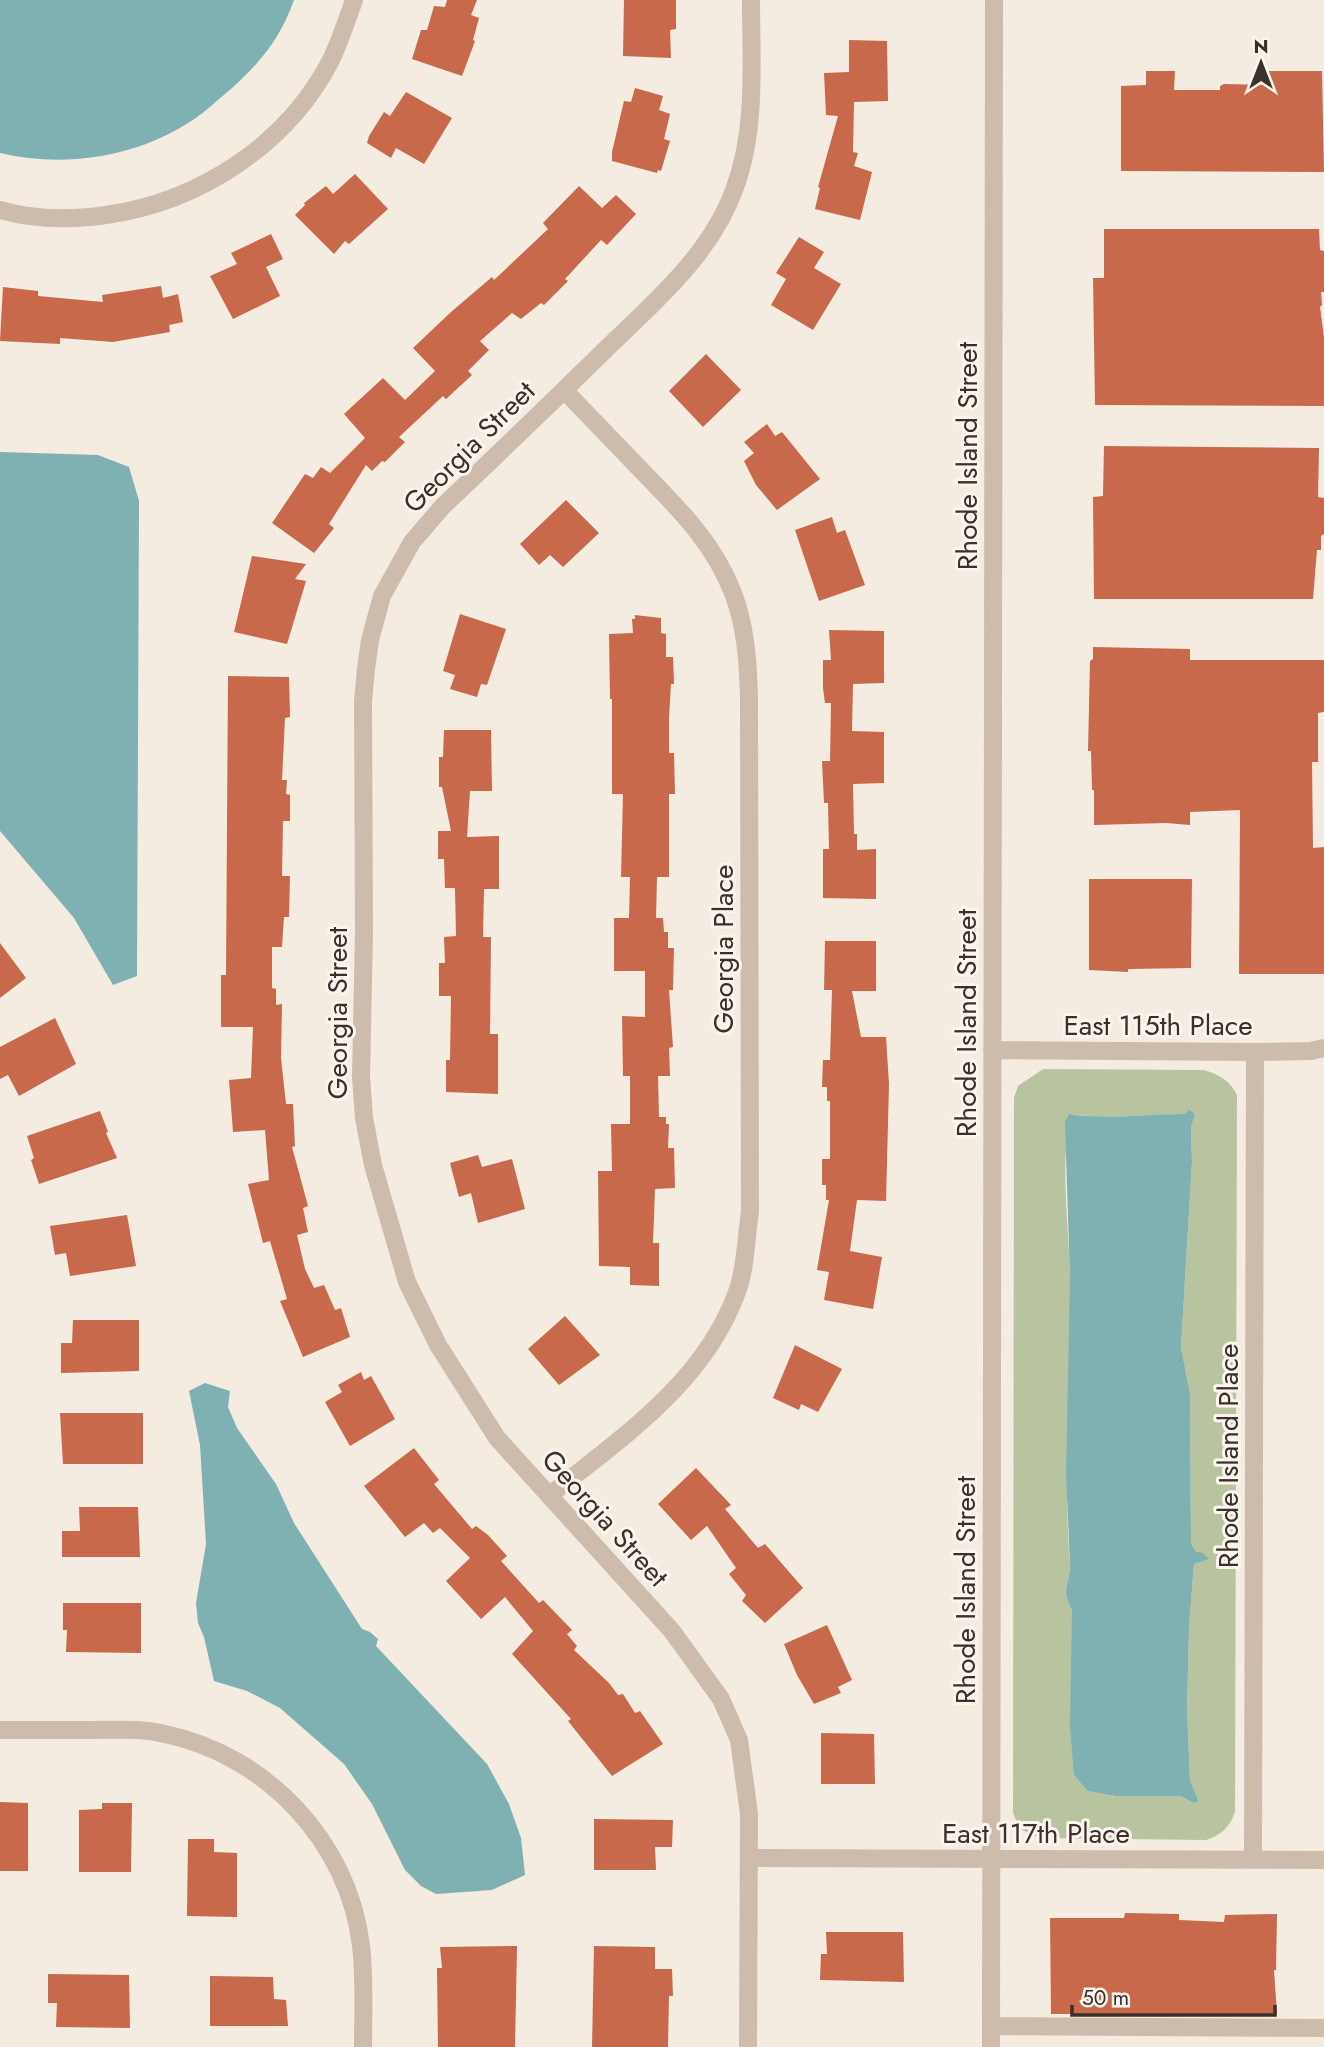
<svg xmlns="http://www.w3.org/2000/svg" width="1324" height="2047" viewBox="0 0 1324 2047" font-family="Jost,sans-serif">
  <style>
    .green { fill: #b8c4a0; fill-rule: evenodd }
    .water { fill: #7fb0b2 }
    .building { fill: #c8694b }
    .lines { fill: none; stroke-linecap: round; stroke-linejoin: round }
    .minor { stroke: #cdbbac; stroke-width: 18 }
    .labels { text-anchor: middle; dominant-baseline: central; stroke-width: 6; stroke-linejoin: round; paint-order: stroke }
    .street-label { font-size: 28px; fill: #3b302b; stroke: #fbf5ee }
  </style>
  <rect width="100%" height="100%" fill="#f4ebe1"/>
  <path class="green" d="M 1043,1069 L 1204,1070 C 1219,1074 1230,1081 1237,1095 L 1235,1812 C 1230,1827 1220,1836 1206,1840 L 1040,1838 L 1020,1829 L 1013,1813 L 1014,1098 L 1018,1086 ZM 1070,1114 L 1099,1117 L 1195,1114 L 1191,1127 L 1192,1162 L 1181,1347 L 1190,1394 L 1191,1543 L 1196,1553 L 1208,1559 L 1194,1564 L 1189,1628 L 1187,1709 L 1190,1780 L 1199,1802 L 1194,1803 L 1180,1796 L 1115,1796 L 1089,1791 L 1074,1775 L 1072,1610 C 1060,1587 1070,1586 1070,1564 C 1062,1469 1072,1374 1070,1280 C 1069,1225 1060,1168 1070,1114 Z"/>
  <path class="water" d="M 0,0 L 294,0 C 280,40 257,67 225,94 C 214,103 203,114 191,121 C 135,158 64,168 0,153 Z
    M 0,452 L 98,455 L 129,467 L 139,501 L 137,976 L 113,985 L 74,918 L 0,831 Z
    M 1189,1110 L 1195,1114 L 1191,1127 L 1192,1162 L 1181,1347 L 1190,1394 L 1191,1543 L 1196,1552 L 1203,1553 L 1209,1559 L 1194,1564 L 1189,1628 L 1187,1709 L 1190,1780 L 1199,1802 L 1194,1803 L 1180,1796 L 1115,1796 L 1088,1791 L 1074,1775 L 1070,1727 L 1072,1610 C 1060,1587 1070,1586 1070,1564 L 1066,1475 L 1070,1279 L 1065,1122 L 1069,1114 C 1108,1120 1146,1114 1185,1114 Z
    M 205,1383 L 230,1391 L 228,1407 L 237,1428 L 276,1484 L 294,1523 L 362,1629 L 370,1632 L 378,1639 L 376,1646 L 487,1764 L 509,1804 L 521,1838 L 525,1875 L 492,1890 L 436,1894 L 421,1886 L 405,1870 L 372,1804 L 344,1764 L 280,1708 L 247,1691 L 214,1681 L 204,1637 L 198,1623 L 196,1603 L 206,1544 L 200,1445 L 189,1391 Z"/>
  <path class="building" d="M 447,0 L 477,0 L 471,15 L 479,18 L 473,40 L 475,41 L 462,76 L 412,59 L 421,30 L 427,30 L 434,6 L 445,7 Z
    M 624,0 L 676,0 L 676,29 L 670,30 L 671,58 L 623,56 Z
    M 849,40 L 887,41 L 888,101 L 854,102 L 853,152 L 858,153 L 854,166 L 872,172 L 860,220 L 815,209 L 820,188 L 818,187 L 838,116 L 826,115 L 824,73 L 849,72 Z
    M 1146,71 L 1175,71 L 1174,90 L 1220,90 L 1220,86 L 1224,84 L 1269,85 L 1269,71 L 1322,71 L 1324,172 L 1121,171 L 1121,86 L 1146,85 Z
    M 635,88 L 663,96 L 659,110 L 670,114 L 664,139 L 670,141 L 661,171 L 658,170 L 657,173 L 612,161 L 612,152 L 624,101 L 631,102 Z
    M 406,92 L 452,118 L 424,164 L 396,148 L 391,158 L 367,143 L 369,136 L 384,112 L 390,116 Z
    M 355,174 L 388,209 L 349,244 L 345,241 L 334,254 L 295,215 L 305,205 L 304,203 L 326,186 L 333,194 Z
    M 579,186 L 602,208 L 616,195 L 636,214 L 607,245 L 601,240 L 565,279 L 568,281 L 544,305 L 541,303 L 521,319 L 512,313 L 480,341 L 489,350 L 468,371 L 472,375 L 446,399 L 443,396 L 399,437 L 405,442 L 385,462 L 382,461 L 372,471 L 366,465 L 329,524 L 334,528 L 314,553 L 272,523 L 305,474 L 313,478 L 321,467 L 330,473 L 365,438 L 344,414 L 383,378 L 405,400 L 435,371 L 413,348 L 451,312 L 492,277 L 494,280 L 548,229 L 543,223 Z
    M 1104,229 L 1319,229 L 1320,250 L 1324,251 L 1324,292 L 1321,292 L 1322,305 L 1320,307 L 1324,337 L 1324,406 L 1095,405 L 1093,278 L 1104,278 Z
    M 271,234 L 283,259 L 266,267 L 280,296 L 233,319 L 210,276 L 237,264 L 231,253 Z
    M 799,237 L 824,252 L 814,268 L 841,284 L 813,330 L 771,305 L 786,279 L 776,273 Z
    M 161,286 L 163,298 L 178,294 L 183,322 L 169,325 L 170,332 L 113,342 L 60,338 L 60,344 L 0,341 L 3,287 L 38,291 L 38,296 L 103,302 L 102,295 Z
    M 706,354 L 741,390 L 703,427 L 669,391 Z
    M 767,424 L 775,436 L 782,432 L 820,479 L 777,510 L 756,485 L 744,461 L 754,453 L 744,442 Z
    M 1104,446 L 1319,448 L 1318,497 L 1324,498 L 1324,534 L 1321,536 L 1321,550 L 1317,550 L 1313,599 L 1094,599 L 1093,497 L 1103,496 Z
    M 566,500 L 599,533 L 563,567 L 550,555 L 539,565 L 520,544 Z
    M 832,517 L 837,533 L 845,530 L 865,585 L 819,601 L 795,530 Z
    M 252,556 L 306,564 L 295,579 L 306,581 L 287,644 L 234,632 Z
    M 460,614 L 506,629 L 487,685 L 481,684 L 477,697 L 450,689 L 455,675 L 443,671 Z
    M 635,615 L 661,618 L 661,633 L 666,634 L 666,657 L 673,657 L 674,684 L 671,684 L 669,718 L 669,753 L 674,753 L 675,794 L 669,794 L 669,877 L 657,877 L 656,918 L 663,918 L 664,932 L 668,932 L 668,948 L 674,948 L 673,990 L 669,990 L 673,1047 L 669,1048 L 670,1076 L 658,1076 L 659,1117 L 666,1117 L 666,1124 L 669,1124 L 668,1148 L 674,1148 L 675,1188 L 655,1189 L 653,1243 L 659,1243 L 659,1286 L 630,1285 L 630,1267 L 599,1266 L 598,1171 L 612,1171 L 611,1124 L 630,1124 L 630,1076 L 623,1076 L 622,1016 L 645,1017 L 645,971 L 614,971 L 614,918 L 629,918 L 630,877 L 621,877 L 623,794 L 612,794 L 612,699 L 610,699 L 609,634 L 633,633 L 632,619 L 635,619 Z
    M 829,630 L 884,631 L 884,683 L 853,684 L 852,731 L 884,732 L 884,783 L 853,784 L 854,834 L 857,834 L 857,850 L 876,849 L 876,899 L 823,898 L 823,849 L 829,849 L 828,803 L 824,803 L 822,761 L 830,761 L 831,703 L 825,703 L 823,688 L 823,660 L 831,660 Z
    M 1093,647 L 1190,649 L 1190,660 L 1324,660 L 1324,712 L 1318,713 L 1318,762 L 1312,762 L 1313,848 L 1324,847 L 1324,974 L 1239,974 L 1240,810 L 1190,812 L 1190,825 L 1166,823 L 1094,825 L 1094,790 L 1092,790 L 1091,751 L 1088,751 L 1090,661 L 1093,659 Z
    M 228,676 L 289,677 L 290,717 L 285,718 L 282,780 L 287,780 L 286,794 L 290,795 L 290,821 L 283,821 L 282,876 L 290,876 L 289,917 L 284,917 L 282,947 L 272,947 L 272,988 L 276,989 L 276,1005 L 282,1004 L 281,1058 L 286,1104 L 293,1104 L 295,1146 L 292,1147 L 308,1206 L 303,1208 L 308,1232 L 297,1235 L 305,1269 L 314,1288 L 324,1285 L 335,1310 L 341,1308 L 350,1337 L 303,1357 L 280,1301 L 287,1299 L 270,1241 L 263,1243 L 248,1184 L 269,1180 L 265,1130 L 233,1132 L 229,1080 L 251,1078 L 253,1027 L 221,1027 L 221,975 L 226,975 Z
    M 444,730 L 491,730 L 492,791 L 470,791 L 467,837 L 499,836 L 499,889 L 484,889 L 483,937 L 491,937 L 490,1034 L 498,1034 L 498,1094 L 446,1092 L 446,1060 L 450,1060 L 451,996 L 439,996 L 439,963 L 445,963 L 444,937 L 456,936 L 455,888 L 445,888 L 444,859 L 438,859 L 438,831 L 451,831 L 442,787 L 439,787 L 439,757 L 443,757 Z
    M 1089,879 L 1192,879 L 1191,968 L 1128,969 L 1128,972 L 1089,970 Z
    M 825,941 L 876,941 L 876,991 L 852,991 L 861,1037 L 886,1037 L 889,1084 L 886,1201 L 857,1200 L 850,1251 L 882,1257 L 873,1309 L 824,1300 L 829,1272 L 817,1270 L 829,1200 L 826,1200 L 826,1185 L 822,1185 L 822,1159 L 830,1159 L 830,1101 L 827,1101 L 827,1087 L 822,1087 L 823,1060 L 830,1060 L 832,990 L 824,990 Z
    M 0,943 L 26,978 L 0,998 Z
    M 55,1018 L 76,1064 L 19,1096 L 8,1075 L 0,1079 L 0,1047 Z
    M 100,1111 L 108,1132 L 106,1133 L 117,1158 L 39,1184 L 31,1160 L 34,1158 L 27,1136 Z
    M 478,1155 L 482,1167 L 512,1159 L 525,1209 L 478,1223 L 471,1193 L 459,1197 L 450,1163 Z
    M 127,1215 L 136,1266 L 70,1276 L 66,1253 L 55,1255 L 50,1226 Z
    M 565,1316 L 600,1355 L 559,1385 L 528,1349 Z
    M 73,1320 L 139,1320 L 139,1371 L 61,1373 L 61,1343 L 72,1343 Z
    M 795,1345 L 842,1369 L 818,1412 L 801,1404 L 799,1410 L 773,1398 Z
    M 361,1372 L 364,1380 L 371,1376 L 395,1419 L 350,1446 L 325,1402 L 342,1392 L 338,1385 Z
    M 60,1413 L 143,1413 L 143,1464 L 63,1464 Z
    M 414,1448 L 439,1480 L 434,1484 L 472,1529 L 476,1526 L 488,1535 L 507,1556 L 501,1561 L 539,1603 L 543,1600 L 572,1630 L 567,1634 L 577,1646 L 574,1650 L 609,1683 L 618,1695 L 623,1694 L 635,1713 L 640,1711 L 663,1744 L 612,1776 L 568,1721 L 571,1719 L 512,1654 L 533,1631 L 505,1597 L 481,1619 L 446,1581 L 470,1558 L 440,1528 L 433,1533 L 424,1523 L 405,1537 L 364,1486 Z
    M 696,1468 L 731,1505 L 725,1509 L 758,1548 L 765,1544 L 803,1588 L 765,1623 L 742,1601 L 746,1595 L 729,1574 L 736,1568 L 707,1526 L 691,1540 L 658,1504 Z
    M 79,1507 L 138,1507 L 140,1557 L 62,1557 L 62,1531 L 80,1531 Z
    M 63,1603 L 141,1603 L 141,1653 L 66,1652 L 67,1630 L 63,1630 Z
    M 827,1625 L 852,1680 L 838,1687 L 841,1693 L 814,1704 L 797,1675 L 784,1644 Z
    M 821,1733 L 874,1734 L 875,1784 L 821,1784 Z
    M 0,1802 L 28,1803 L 28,1871 L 0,1871 Z
    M 102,1803 L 132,1803 L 131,1872 L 79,1872 L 79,1810 L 102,1809 Z
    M 594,1819 L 673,1820 L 672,1847 L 655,1847 L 656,1870 L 594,1870 Z
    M 188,1839 L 214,1839 L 214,1852 L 237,1853 L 237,1917 L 187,1916 Z
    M 1125,1913 L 1179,1914 L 1179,1920 L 1224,1922 L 1225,1915 L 1277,1914 L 1276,1970 L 1274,1970 L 1277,2014 L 1051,2014 L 1050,1918 L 1124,1918 Z
    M 826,1932 L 903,1932 L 904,1982 L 820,1980 L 821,1954 L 827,1954 Z
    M 517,1946 L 515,2047 L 438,2047 L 437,1968 L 442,1968 L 440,1947 Z
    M 594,1946 L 655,1947 L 655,1969 L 672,1969 L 673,1996 L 669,1996 L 668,2047 L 592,2047 Z
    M 48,1974 L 129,1975 L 130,2028 L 56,2027 L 57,2003 L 48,2003 Z
    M 210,1976 L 273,1977 L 274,1999 L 286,2000 L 288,2026 L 210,2026 Z"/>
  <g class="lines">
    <path class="minor" d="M 0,210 C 34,220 71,220 106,215 C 199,202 287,145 331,60 C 340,41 347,20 354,0
      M 992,1050 L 1255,1052 L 1311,1051 L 1324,1048
      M 550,1495 C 622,1437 704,1383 737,1292 C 746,1268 746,1237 750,1212 L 749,698 C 748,662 746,627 733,593 C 714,543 678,508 642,471 C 616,444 590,417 564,390
      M 0,1730 C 30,1730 60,1730 90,1730 C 115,1730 141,1728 165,1734 C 266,1755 349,1842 361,1946 C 365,1979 363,2014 363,2047
      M 749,1858 L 1324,1860
      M 1253,1859 L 1255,1052
      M 991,2026 L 1324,2028
      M 748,2047 L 749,1814 L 739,1740 L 721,1699 L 672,1631 L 497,1438 L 438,1345 L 407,1282 L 373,1165 L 364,1118 L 361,1077 L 364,932 L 363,702 L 366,669 L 370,640 L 382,596 L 412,542 L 443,506 C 497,455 551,403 604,351 C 653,303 710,256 734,190 C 757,130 751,63 751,0
      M 991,2047 L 994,0"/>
  </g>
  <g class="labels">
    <g class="street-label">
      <text transform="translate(469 447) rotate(-45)">Georgia Street</text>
      <text transform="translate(967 456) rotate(-90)">Rhode Island Street</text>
      <text transform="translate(723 949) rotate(-90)">Georgia Place</text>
      <text transform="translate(337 1013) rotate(-90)">Georgia Street</text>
      <text transform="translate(966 1023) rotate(-90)">Rhode Island Street</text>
      <text x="1158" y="1025">East 115th Place</text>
      <text transform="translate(1228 1456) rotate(-90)">Rhode Island Place</text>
      <text transform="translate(605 1518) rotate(48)">Georgia Street</text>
      <text transform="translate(965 1590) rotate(-90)">Rhode Island Street</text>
      <text x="1036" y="1833">East 117th Place</text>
    </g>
  </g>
  <g transform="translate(1261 63)" stroke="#fbf5ee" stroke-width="5" paint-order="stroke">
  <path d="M0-5L12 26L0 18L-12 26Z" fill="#3b302b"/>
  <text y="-10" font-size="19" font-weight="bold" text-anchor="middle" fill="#3b302b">N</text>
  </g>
  <path d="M1072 2005v10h203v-10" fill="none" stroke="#3b302b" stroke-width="3.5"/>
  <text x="1082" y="2005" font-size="21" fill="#3b302b" stroke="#fbf5ee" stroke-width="5" paint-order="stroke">50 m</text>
</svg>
